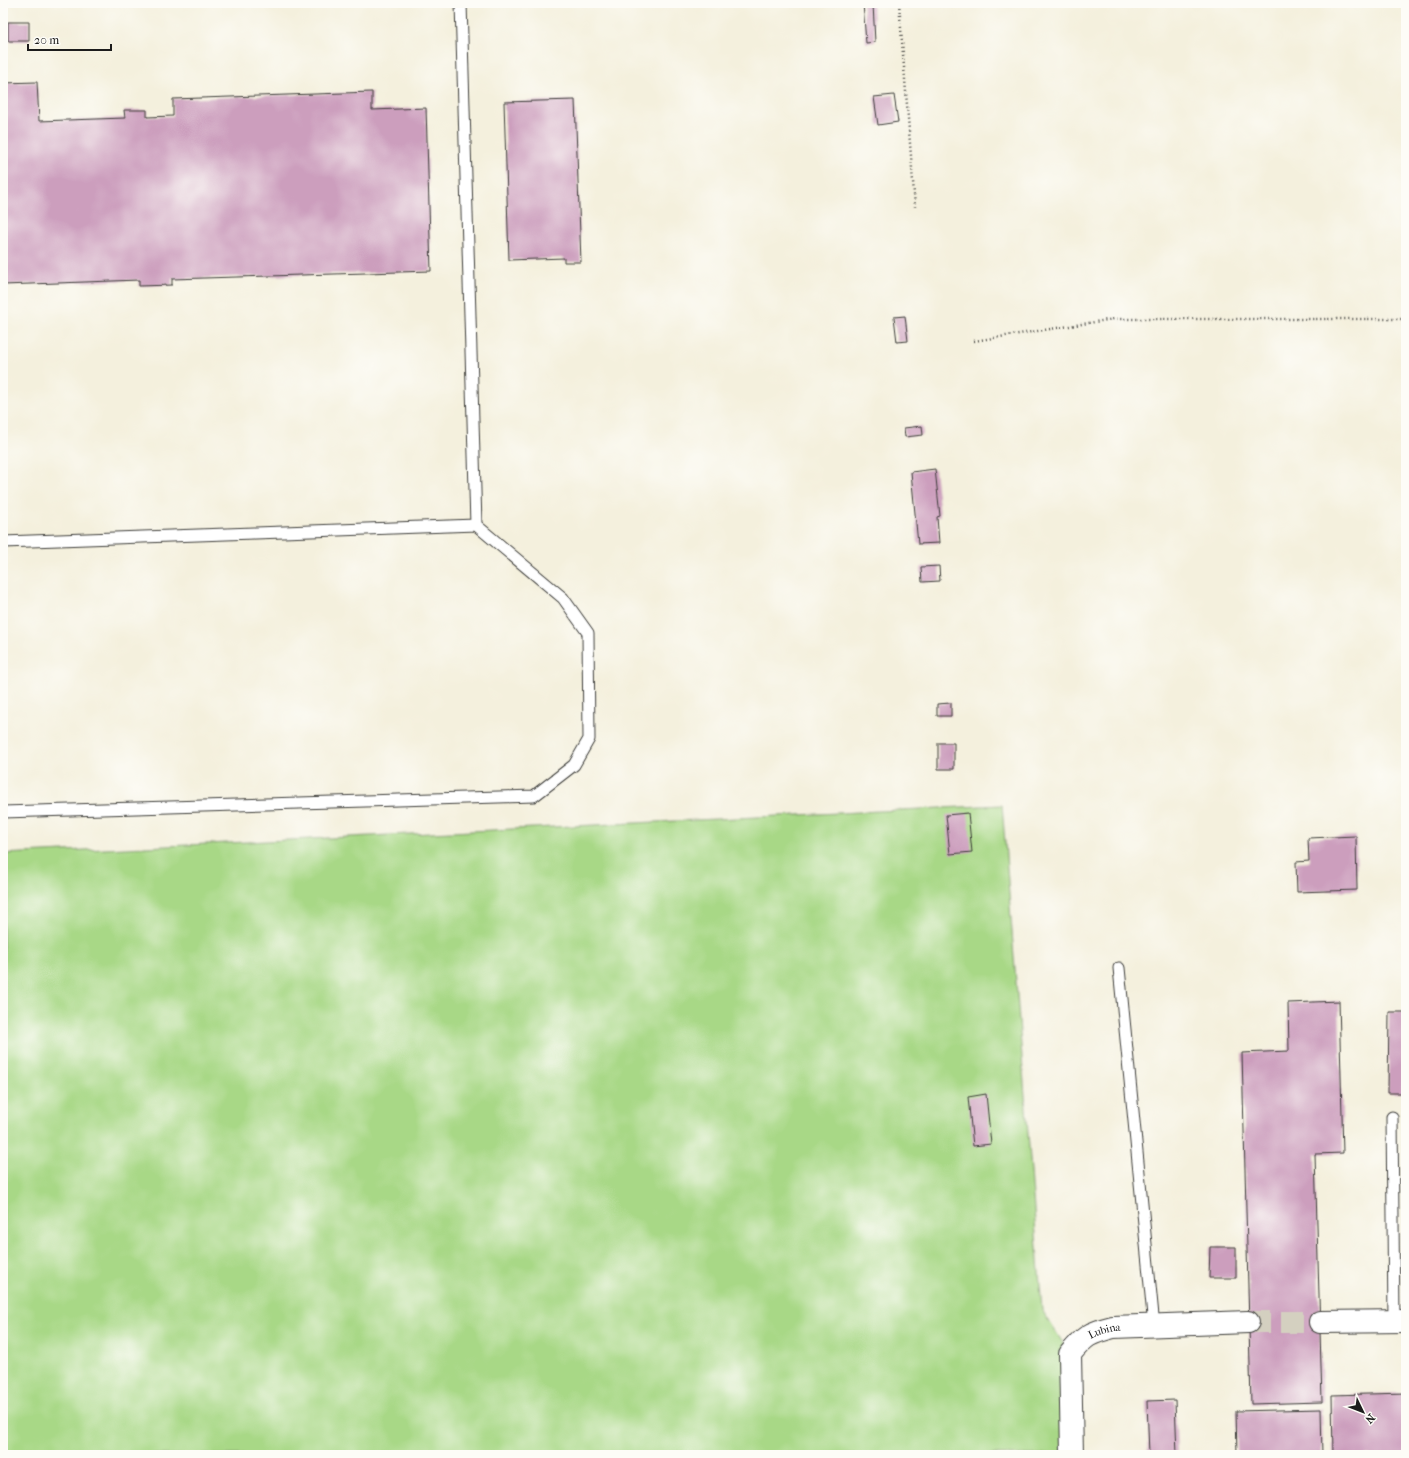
<svg xmlns="http://www.w3.org/2000/svg" width="1409" height="1458" viewBox="0 0 1409 1458" font-family="'IM FELL French Canon',serif">
  <style>
    .green { fill: #a8d886; stroke: #627a51 }
    .building { fill: #cc9ebd }
    .lines { fill: none; stroke-linecap: round; stroke-linejoin: round }
    .minor-tunnel { stroke: #d4d0c0; stroke-width: 22; stroke-dasharray: 22 11; stroke-linecap: butt }
    .service-casing { stroke: #3c3c39; stroke-width: 13 }
    .minor-casing { stroke: #3c3c39; stroke-width: 24 }
    .path { stroke: #3c3c39; stroke-width: 2.5; stroke-dasharray: 1 3; stroke-linecap: butt }
    .service { stroke: #fff; stroke-width: 11 }
    .minor { stroke: #fff; stroke-width: 22 }
    .labels { text-anchor: middle; dominant-baseline: central; stroke-width: 3; stroke-linejoin: round; paint-order: stroke }
    .street-label { font-size: 11px; fill: #1c1c1c; stroke: #fdfcf7 }
  </style>
  <rect width="100%" height="100%" fill="#fdfcf7"/>
  <filter id="ink" filterUnits="userSpaceOnUse"><feTurbulence type="fractalNoise" baseFrequency=".025" numOctaves="2"/><feDisplacementMap in="SourceGraphic" scale="8" xChannelSelector="R" yChannelSelector="G"/><feConvolveMatrix kernelMatrix="1 2 1 2 8 2 1 2 1" color-interpolation-filters="sRGB"/></filter>
  <filter id="wash" filterUnits="userSpaceOnUse"><feTurbulence type="fractalNoise" baseFrequency=".012" numOctaves="4" result="noise"/><feDisplacementMap in="SourceGraphic" scale="16" xChannelSelector="R" yChannelSelector="G"/><feGaussianBlur stdDeviation="0.9" result="paint"/><feColorMatrix in="noise" values="0 0 0 0 0 0 0 0 0 0 0 0 0 0 0 0 0 1.4 0 .05"/><feComposite in="paint" operator="in"/></filter>
  <g filter="url(#wash)">
    <rect width="100%" height="100%" fill="#f4f0dd"/>
    <path class="green" d="M 1002,805 L 1042,1310 L 1070,1354 L 1072,1455 L 3,1455 L 3,854 Z"/>
    <g id="blocks">
      <path class="building" d="M 863,3 L 871,3 L 867,5 L 873,4 L 875,42 L 866,43 Z
        M 8,22 L 29,22 L 29,41 L 8,41 Z
        M 37,82 L 39,121 L 125,118 L 124,110 L 147,110 L 147,117 L 173,116 L 173,99 L 372,92 L 372,110 L 426,108 L 431,271 L 172,279 L 172,285 L 139,286 L 139,280 L 3,285 L 3,83 Z
        M 894,95 L 898,122 L 878,125 L 874,97 Z
        M 575,100 L 581,262 L 564,262 L 564,258 L 509,260 L 504,102 Z
        M 905,316 L 908,341 L 897,342 L 894,317 Z
        M 922,426 L 923,435 L 905,437 L 904,428 Z
        M 935,469 L 940,516 L 937,517 L 939,543 L 918,544 L 911,472 Z
        M 939,566 L 940,581 L 922,582 L 921,567 Z
        M 951,703 L 951,716 L 937,716 L 937,704 Z
        M 938,743 L 954,743 L 954,769 L 938,769 Z
        M 968,813 L 972,852 L 950,854 L 946,815 Z
        M 1356,836 L 1357,890 L 1297,892 L 1296,862 L 1309,861 L 1308,838 Z
        M 1339,1001 L 1343,1153 L 1315,1154 L 1322,1402 L 1251,1404 L 1242,1053 L 1289,1051 L 1288,1003 Z
        M 1389,1012 L 1406,1012 L 1406,1093 L 1388,1093 Z
        M 986,1094 L 991,1144 L 973,1146 L 968,1097 Z
        M 1210,1247 L 1236,1247 L 1236,1278 L 1209,1278 Z
        M 1406,1393 L 1406,1455 L 1333,1455 L 1332,1395 Z
        M 1175,1400 L 1177,1455 L 1149,1455 L 1147,1401 Z
        M 1321,1409 L 1322,1455 L 1237,1455 L 1236,1411 Z"/>
    </g>
  </g>
  <g filter="url(#ink)">
    <use href="#blocks" fill-opacity="0" stroke="#3c3c39" stroke-width="1"/>
    <g class="lines">
      <path class="minor-tunnel" d="M 1248,1322 L 1320,1322"/>
      <defs>
        <path id="service" d="M 3,542 L 476,525 L 461,3
          M 3,812 L 534,796 L 574,765 L 589,739 L 588,633 L 563,598 L 476,525
          M 1119,968 L 1154,1326
          M 1392,1117 L 1394,1321"/>
        <g id="minor">
          <path d="M 1320,1322 L 1406,1321"/>
          <path id="s1" d="M 1072,1455 L 1070,1354 C 1085,1336 1089,1333 1113,1327 L 1248,1322"/>
        </g>
      </defs>
      <use href="#service" class="service-casing"/>
      <use href="#minor" class="minor-casing"/>
      <path class="path" d="M 899,3 L 915,207
        M 974,341 L 1114,319 L 1406,319"/>
      <use href="#service" class="service"/>
      <use href="#minor" class="minor"/>
    </g>
  </g>
  <g class="labels">
    <g class="street-label">
      <text stroke="none"><textPath href="#s1" startOffset="144">Lubina</textPath></text>
    </g>
  </g>
  <rect width="1409" height="1458" fill="none" stroke="#fdfcf7" stroke-width="16"/>
  <g transform="translate(1363 1412) rotate(133)" stroke="#fdfcf7" stroke-width="3" paint-order="stroke">
  <path d="M0-3L7 15L0 10L-7 15Z" fill="#1c1c1c"/>
  <text y="-6" font-size="11" font-weight="bold" text-anchor="middle" fill="#1c1c1c">N</text>
  </g>
  <path d="M28 44v6h83v-6" fill="none" stroke="#1c1c1c" stroke-width="2"/>
  <text x="34" y="44" font-size="12" fill="#1c1c1c" stroke="#fdfcf7" stroke-width="3" paint-order="stroke">20 m</text>
</svg>
